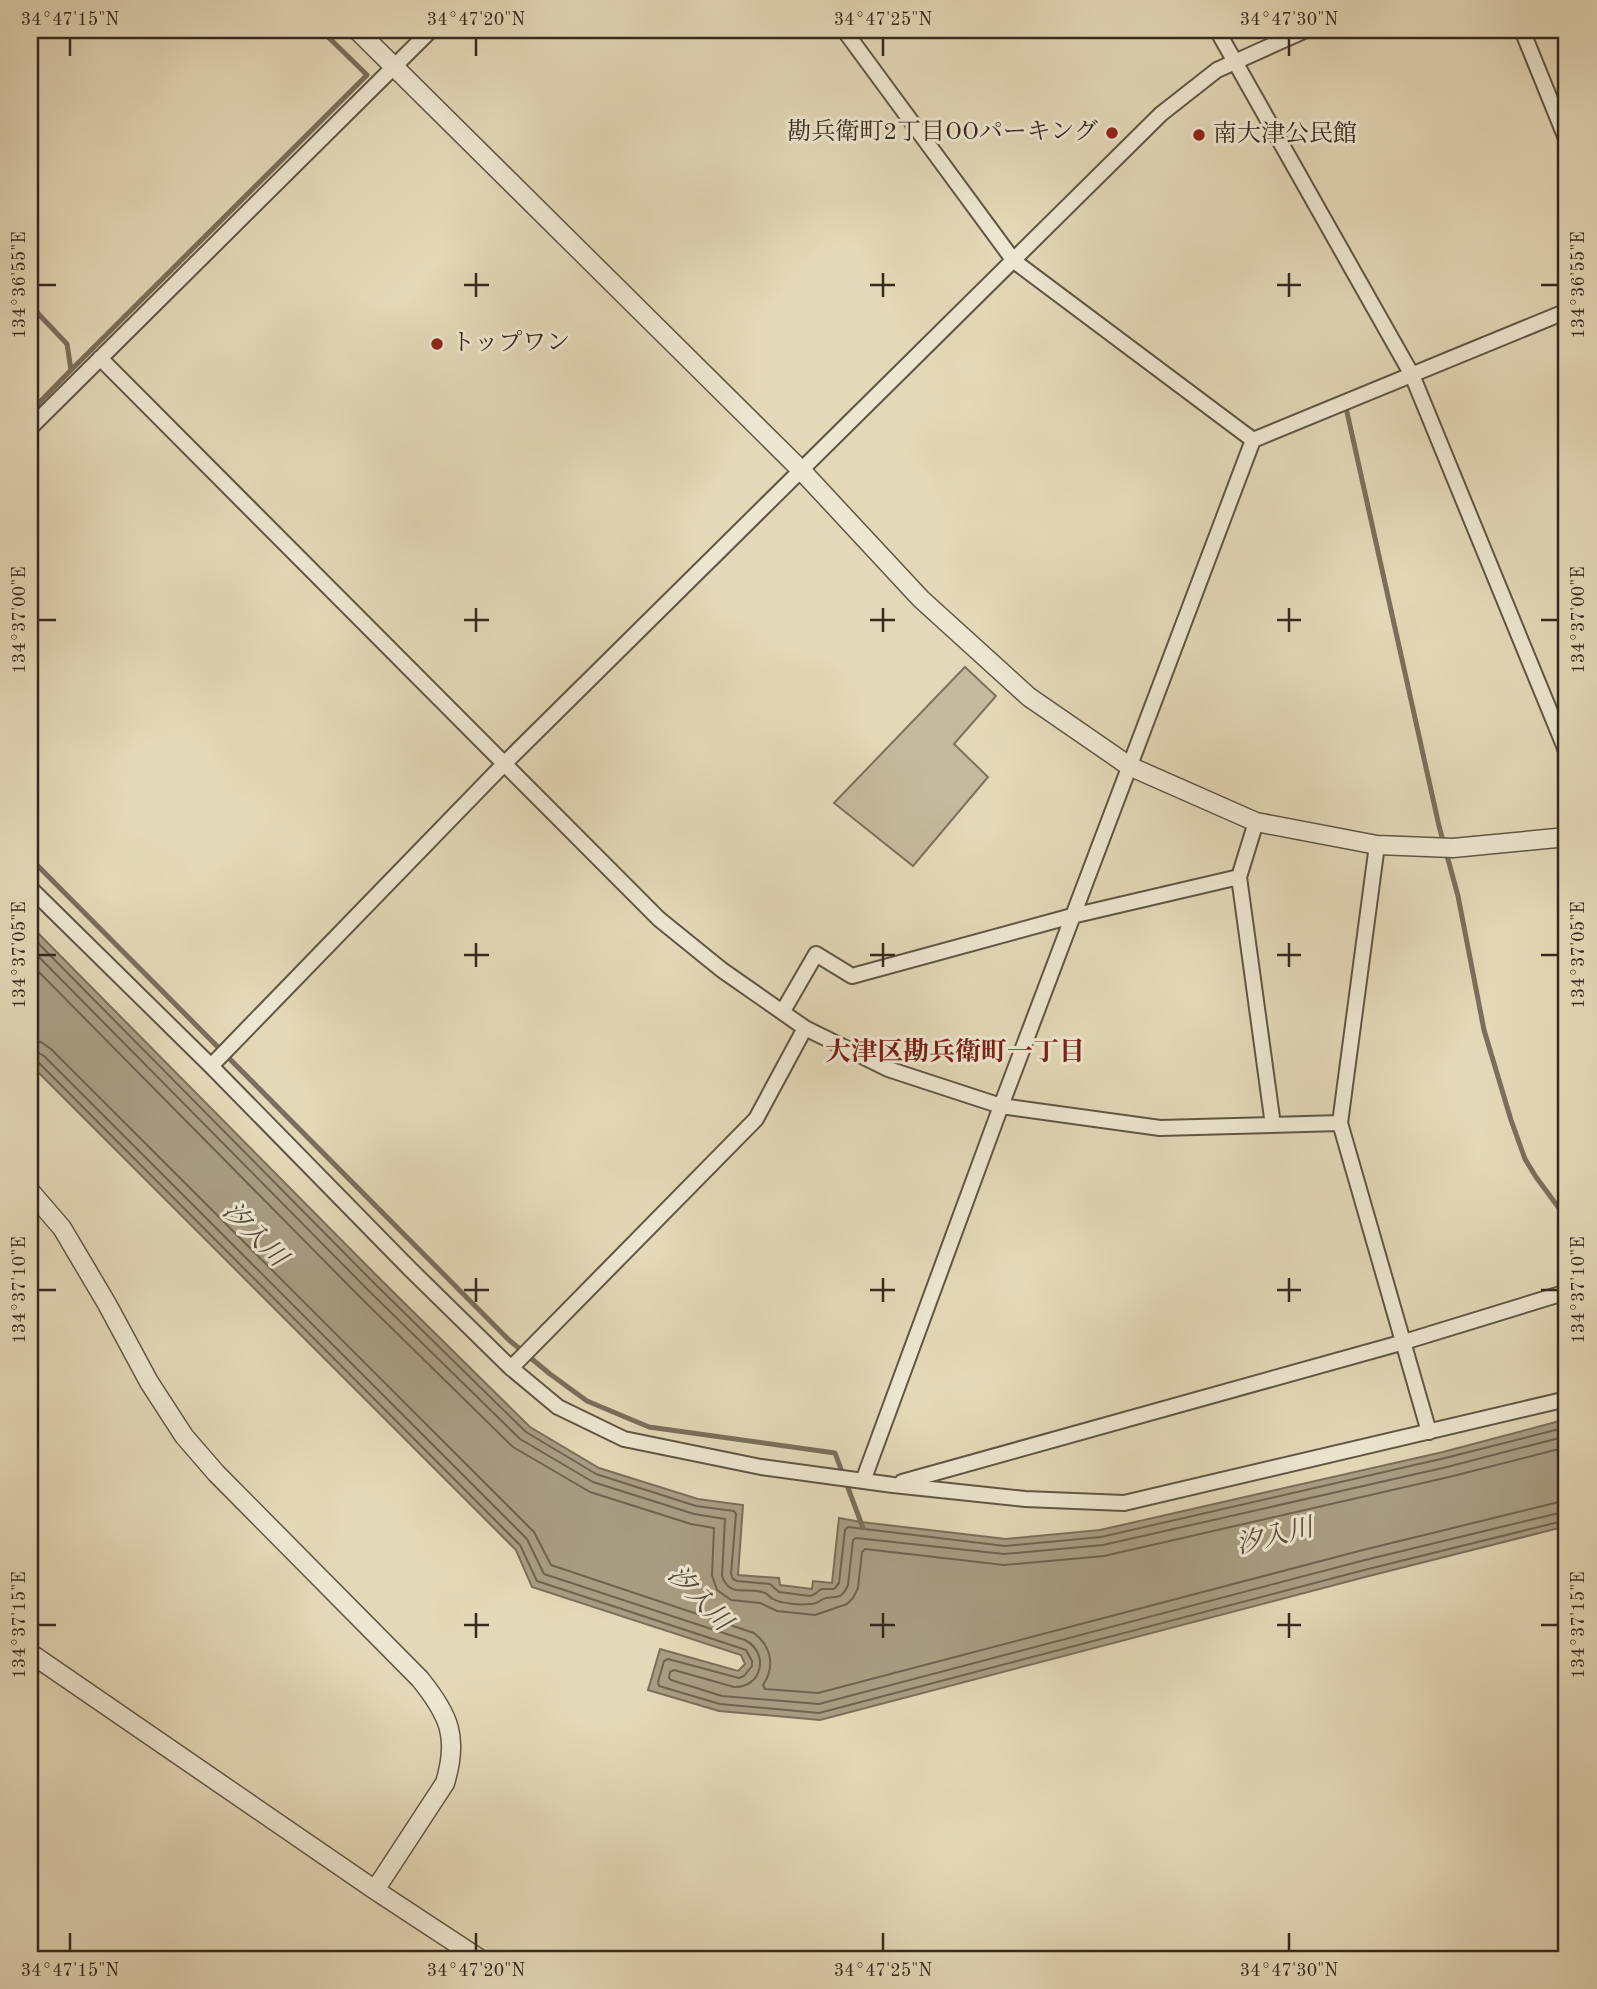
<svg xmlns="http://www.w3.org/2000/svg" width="1597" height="1989" viewBox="0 0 1597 1989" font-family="'Old Standard TT','Noto Serif JP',serif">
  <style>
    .green { fill: #c5ba9d; stroke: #7c725e; stroke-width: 2 }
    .water { fill: #a89d83; stroke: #7a6f5b; stroke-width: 2 }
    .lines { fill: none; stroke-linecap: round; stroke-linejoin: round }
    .shore { stroke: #6e6450; stroke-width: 2 }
    .stream { stroke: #7a6f5b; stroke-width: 5 }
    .minor-casing { stroke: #605644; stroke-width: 18 }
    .tertiary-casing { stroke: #605644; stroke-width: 21 }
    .minor { stroke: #ede6d0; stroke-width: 14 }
    .tertiary { stroke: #ede6d0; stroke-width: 18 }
    .ticks { fill: none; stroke: #342a1e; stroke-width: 2.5 }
    .poi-dot { fill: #8f2418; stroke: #ede6d0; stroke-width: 2.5 }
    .labels { text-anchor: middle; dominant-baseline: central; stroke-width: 6; stroke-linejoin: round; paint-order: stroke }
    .poi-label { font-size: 24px; fill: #342a1e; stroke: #ede6d0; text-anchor: start }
    .neighbourhood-label { font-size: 26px; font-weight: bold; fill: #7a1f14; stroke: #ede6d0 }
    .water-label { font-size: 26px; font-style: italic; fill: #574c3c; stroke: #ede6d0 }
    .neatline { fill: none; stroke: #342a1e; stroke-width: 2.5 }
    .ticks-label { font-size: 18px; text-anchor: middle; fill: #342a1e }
  </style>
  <rect width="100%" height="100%" fill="#e3d8b7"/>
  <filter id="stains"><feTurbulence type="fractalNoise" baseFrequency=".00286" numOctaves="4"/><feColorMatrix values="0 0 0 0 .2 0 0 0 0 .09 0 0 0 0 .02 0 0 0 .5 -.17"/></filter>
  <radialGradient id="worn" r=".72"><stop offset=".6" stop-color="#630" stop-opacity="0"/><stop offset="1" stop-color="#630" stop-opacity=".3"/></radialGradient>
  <path class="green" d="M 965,667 L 996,696 L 954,744 L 988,777 L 913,866 L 834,803 Z"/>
  <path class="water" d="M 30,925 L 381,1280 L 530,1427 L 599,1468 L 698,1499 L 743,1505 L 738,1575 L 779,1578 L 780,1585 L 812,1589 L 813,1581 L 832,1583 L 839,1518 L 861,1522 L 1006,1539 L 1100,1530 L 1443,1452 L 1567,1419 L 1567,1526 L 1369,1576 L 820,1720 L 719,1711 L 648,1690 L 660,1649 L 738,1671 L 745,1664 L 741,1655 L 532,1587 L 516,1550 L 30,1064 Z"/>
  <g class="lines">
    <path class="shore" d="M 30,935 L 376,1285 L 526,1432 L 596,1474 L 696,1506 L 734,1511 L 736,1514 L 731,1574 L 733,1579 L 737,1581 L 770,1584 L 779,1592 L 810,1596 L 815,1594 L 821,1589 L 834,1589 L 839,1583 L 845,1530 L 848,1527 L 1005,1546 L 1101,1537 L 1445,1458 L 1567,1427
      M 30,948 L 369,1291 L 520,1439 L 593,1482 L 694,1514 L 725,1519 L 722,1576 C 730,1599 748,1586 765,1593 C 768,1594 770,1598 773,1599 C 782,1604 801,1605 811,1604 C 818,1604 821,1599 826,1598 C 838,1596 842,1599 848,1585 L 853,1540 L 856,1538 L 1004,1554 L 1103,1545 L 1447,1467 L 1567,1436
      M 30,963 L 362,1299 L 513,1447 L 590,1492 L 691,1524 L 714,1528 L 712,1575 L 717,1590 L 731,1600 L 760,1603 L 777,1611 L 815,1615 L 847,1604 L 853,1598 L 858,1588 L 862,1552 L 865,1549 L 1004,1565 L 1104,1556 L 1449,1477 L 1567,1447
      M 30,1040 L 41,1042 L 51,1049 L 534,1532 L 551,1565 L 754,1633 C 772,1647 775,1667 763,1685 L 765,1689 L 818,1693 L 1363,1550 L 1567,1500
      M 30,1051 L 37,1052 L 44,1056 L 527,1539 L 544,1574 L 745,1640 C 770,1653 762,1688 734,1687 L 674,1670 L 670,1672 L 669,1678 L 671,1680 L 722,1696 L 819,1704 L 1365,1560 L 1567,1511
      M 30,1060 L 38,1062 L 520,1545 L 537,1581 L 746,1650 L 752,1661 L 752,1666 L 744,1676 L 739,1678 L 668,1659 L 664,1661 L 658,1682 L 659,1686 L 720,1704 L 819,1713 L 1368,1569 L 1567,1520"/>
    <path class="stream" d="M 30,305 L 67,344 L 71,370 L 30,412
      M 71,370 L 367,75 L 321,30
      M 1345,403 L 1439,826 L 1458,896 L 1484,1030 L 1511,1120 L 1525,1159 L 1536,1177 L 1567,1219
      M 30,858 L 509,1340 L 550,1374 L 587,1401 L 649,1427 L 835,1453 L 863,1528"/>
    <defs>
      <path id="minor" d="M 844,30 L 1014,261 L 1253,440
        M 1217,30 L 1412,375 L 1567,753
        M 1522,30 L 1567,141
        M 100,358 L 659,919 L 722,970 L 805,1028 L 888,1069 L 1001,1106 L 1160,1128 L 1340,1123
        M 30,428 L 431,30
        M 1256,822 L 1239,877 L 1273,1125
        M 1377,845 L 1340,1123 L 1429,1432
        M 30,888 L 211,1066 L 410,1269 L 511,1368 L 558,1407 L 624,1439 L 761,1467 L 893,1485 L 1025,1499 L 1124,1503 L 1567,1399
        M 783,1011 L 816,954 L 852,976 L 1072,916 L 1239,877
        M 211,1066 L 505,763 L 1161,114 L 1217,70 L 1306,30
        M 511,1368 L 756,1119 L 805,1028
        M 863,1481 L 1001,1106 L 1253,440 L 1567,311
        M 902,1482 L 1404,1342 L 1567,1292"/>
      <path id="tertiary" d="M 357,30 L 801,470 L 921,599 L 1029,697 L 1129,766 L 1256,822 L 1377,845 L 1453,848 L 1567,837
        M 30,1191 L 62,1228 L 107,1304 L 149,1382 L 184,1436 L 216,1473 L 420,1679 C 449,1715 459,1737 445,1783 L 375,1890
        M 30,1653 L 375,1890 L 480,1959"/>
    </defs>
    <use href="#minor" class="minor-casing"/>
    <use href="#tertiary" class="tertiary-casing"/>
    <use href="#minor" class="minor"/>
    <use href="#tertiary" class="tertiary"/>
  </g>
  <path class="ticks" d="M 70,38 L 70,56M 476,38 L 476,56M 883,38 L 883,56M 1289,38 L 1289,56M 476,273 L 476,297M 883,273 L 883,297M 1289,273 L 1289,297M 38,285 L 56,285M 464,285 L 489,285M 870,285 L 895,285M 1277,285 L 1301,285M 1541,285 L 1558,285M 476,608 L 476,632M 883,608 L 883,632M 1289,608 L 1289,632M 38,620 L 56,620M 464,620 L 489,620M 870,620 L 895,620M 1277,620 L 1301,620M 1541,620 L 1558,620M 476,943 L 476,967M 883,943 L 883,967M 1289,943 L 1289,967M 38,955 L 56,955M 464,955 L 489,955M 870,955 L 895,955M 1277,955 L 1301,955M 1541,955 L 1558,955M 476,1278 L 476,1302M 883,1278 L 883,1302M 1289,1278 L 1289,1302M 38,1290 L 56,1290M 464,1290 L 489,1290M 870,1290 L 895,1290M 1277,1290 L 1301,1290M 1541,1290 L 1558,1290M 476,1613 L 476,1638M 883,1613 L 883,1638M 1289,1613 L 1289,1638M 38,1625 L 56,1625M 464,1625 L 489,1625M 870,1625 L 895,1625M 1277,1625 L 1301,1625M 1541,1625 L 1558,1625M 70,1933 L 70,1951M 476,1933 L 476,1951M 883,1933 L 883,1951M 1289,1933 L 1289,1951"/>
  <g class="poi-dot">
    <circle cx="1112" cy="133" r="7"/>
    <circle cx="1199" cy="135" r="7"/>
    <circle cx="437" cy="344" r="7"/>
  </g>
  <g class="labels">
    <g class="poi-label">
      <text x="1098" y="133" text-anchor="end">勘兵衛町2丁目OOパーキング</text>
      <text x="1213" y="135">南大津公民館</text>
      <text x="451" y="344">トップワン</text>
    </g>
    <g class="neighbourhood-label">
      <text x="955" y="1053">大津区勘兵衛町一丁目</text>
    </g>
    <g class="water-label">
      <text transform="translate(254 1235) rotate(45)">汐入川</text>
      <text transform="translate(1275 1537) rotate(-14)">汐入川</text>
      <text transform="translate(699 1599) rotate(46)">汐入川</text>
    </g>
  </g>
  <rect width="1597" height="1989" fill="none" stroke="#e3d8b7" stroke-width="77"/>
  <rect x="38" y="38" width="1520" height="1913" class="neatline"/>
  <g class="ticks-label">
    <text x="70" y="25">34°47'15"N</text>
    <text x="476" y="25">34°47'20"N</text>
    <text x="883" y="25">34°47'25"N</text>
    <text x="1289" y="25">34°47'30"N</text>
    <text transform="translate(1578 285) rotate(-90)" y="6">134°36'55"E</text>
    <text transform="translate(19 285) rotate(-90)" y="6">134°36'55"E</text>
    <text transform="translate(1578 620) rotate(-90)" y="6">134°37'00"E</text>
    <text transform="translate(19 620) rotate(-90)" y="6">134°37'00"E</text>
    <text transform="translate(19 955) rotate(-90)" y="6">134°37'05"E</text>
    <text transform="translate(1578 955) rotate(-90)" y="6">134°37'05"E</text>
    <text transform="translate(1578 1290) rotate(-90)" y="6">134°37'10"E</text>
    <text transform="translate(19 1290) rotate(-90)" y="6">134°37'10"E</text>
    <text transform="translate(1578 1625) rotate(-90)" y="6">134°37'15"E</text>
    <text transform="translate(19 1625) rotate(-90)" y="6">134°37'15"E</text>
    <text x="70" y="1976">34°47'15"N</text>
    <text x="476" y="1976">34°47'20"N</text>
    <text x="883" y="1976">34°47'25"N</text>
    <text x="1289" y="1976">34°47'30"N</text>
  </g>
  <rect width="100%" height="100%" filter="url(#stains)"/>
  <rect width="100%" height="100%" fill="url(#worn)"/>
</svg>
